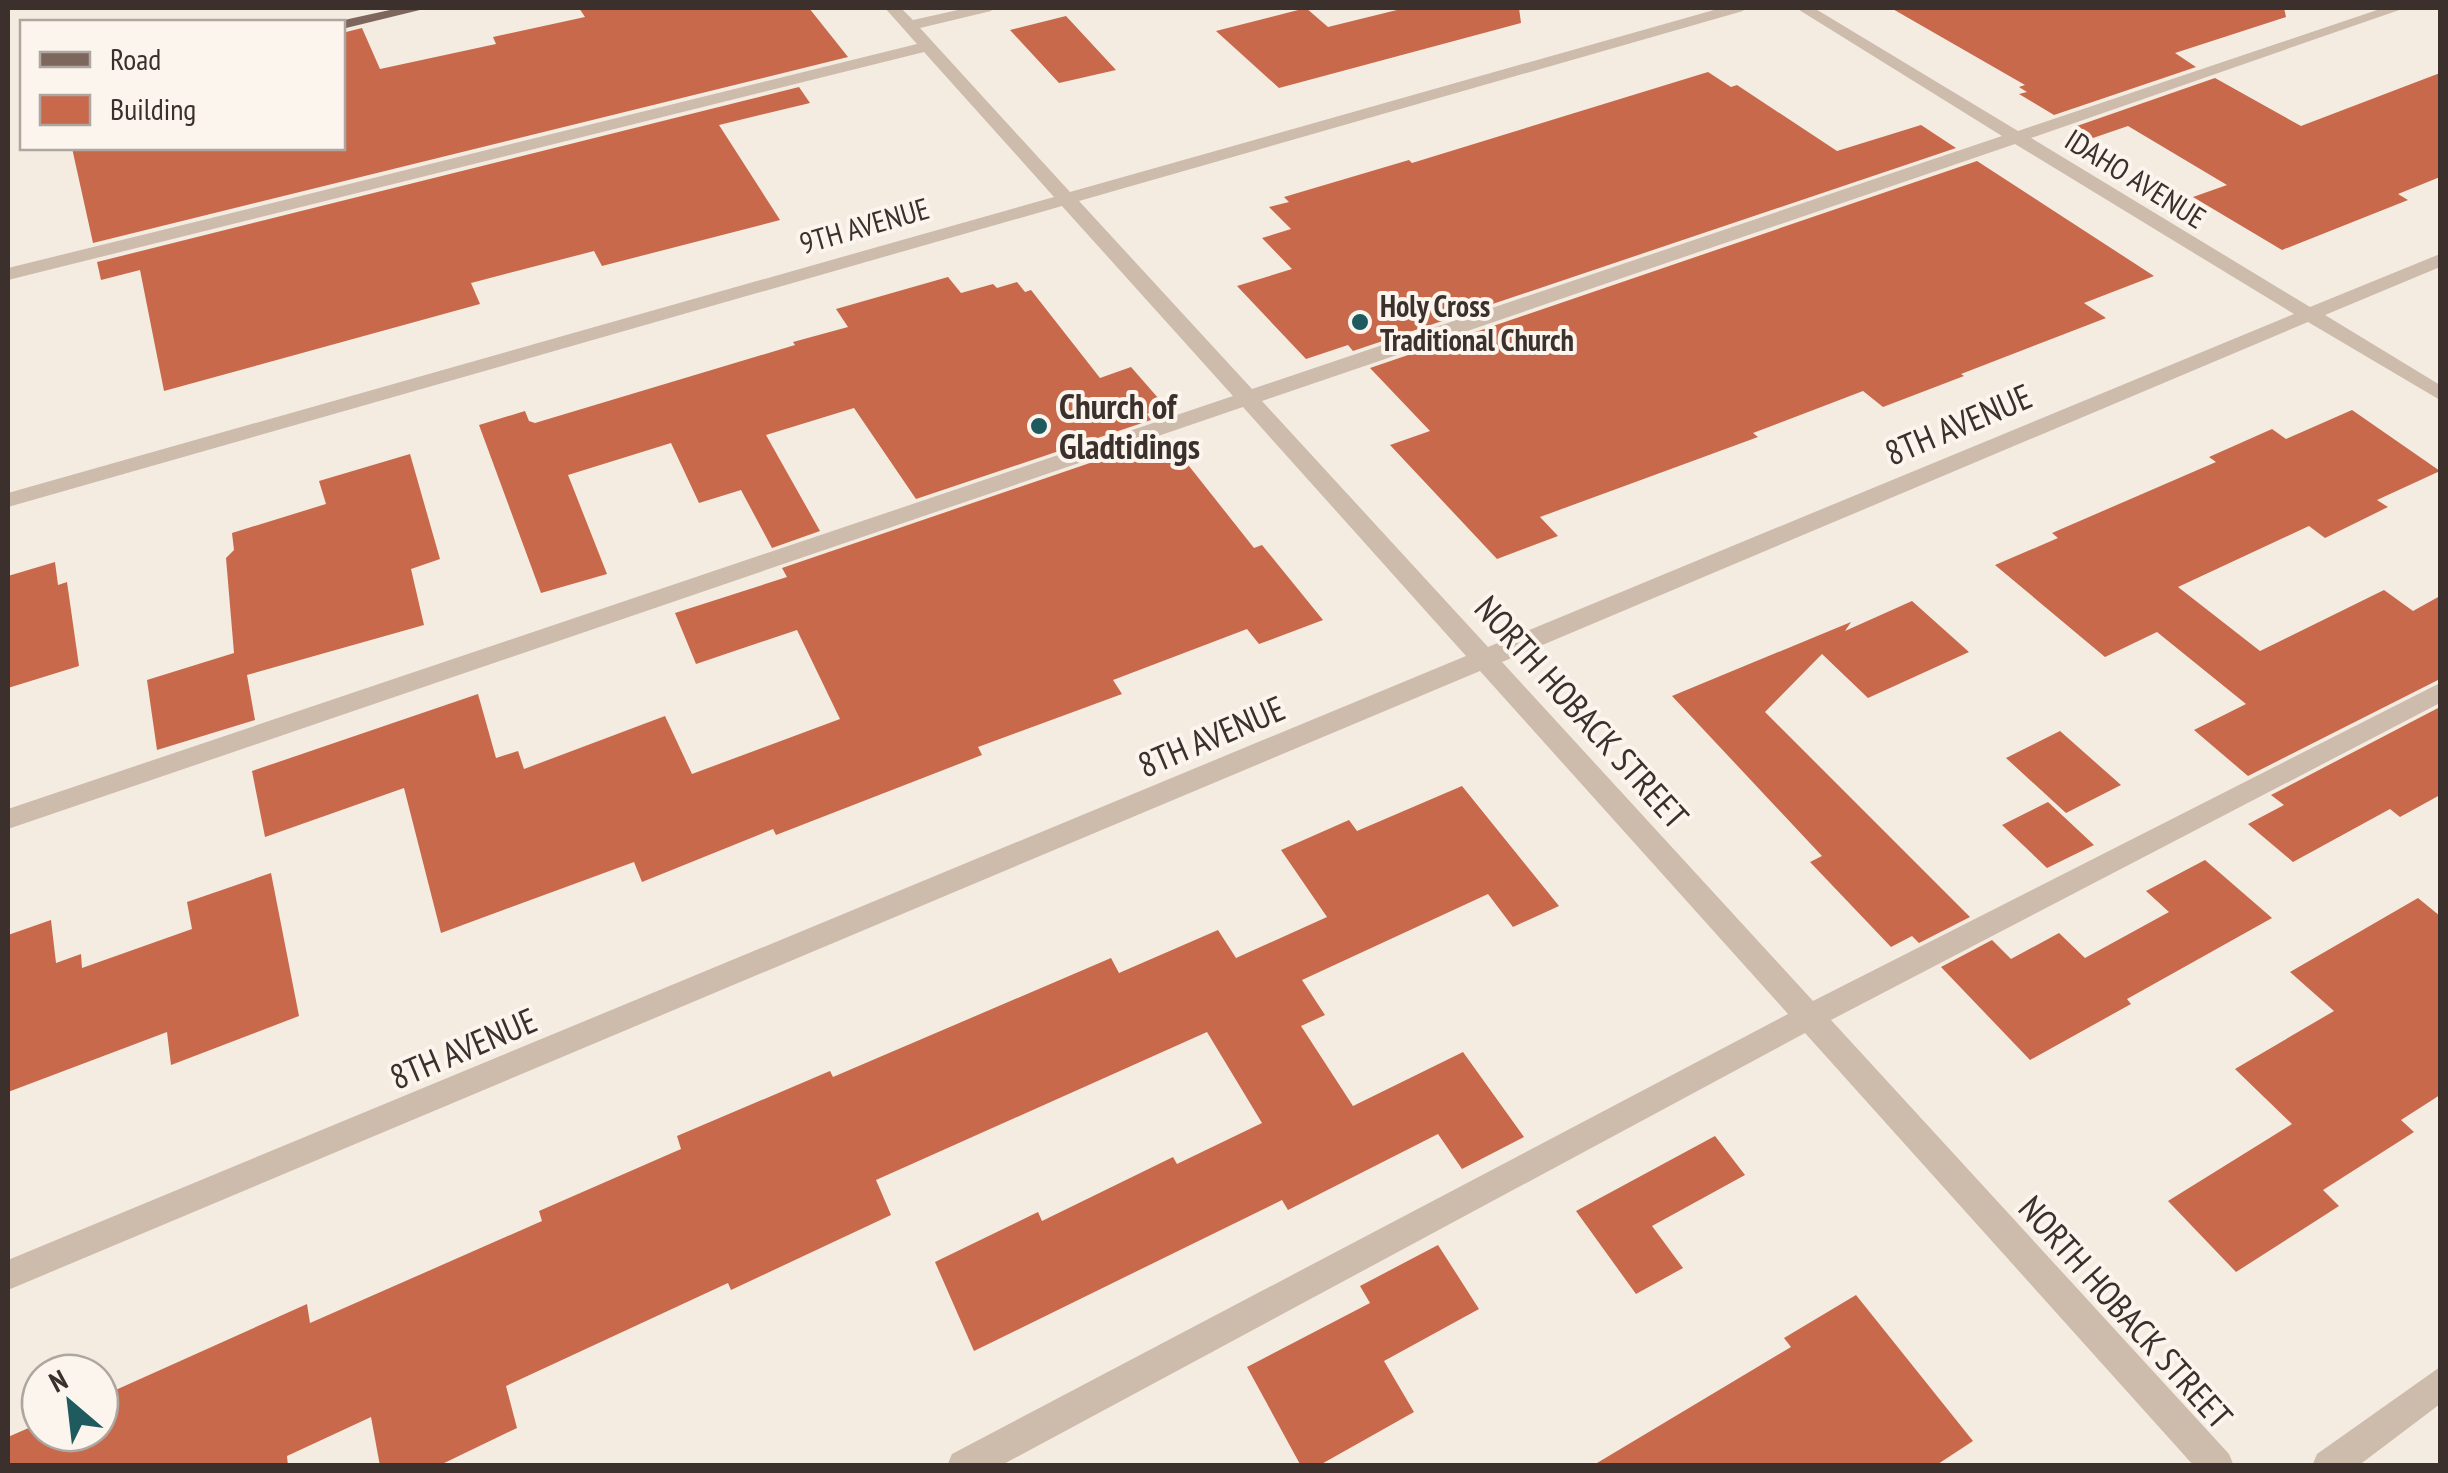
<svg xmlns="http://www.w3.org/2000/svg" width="2448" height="1473" viewBox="0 0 2448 1473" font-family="'PT Sans Narrow',sans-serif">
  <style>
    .building { fill: #c8694b }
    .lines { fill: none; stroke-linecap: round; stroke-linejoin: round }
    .minor { fill: #cdbbac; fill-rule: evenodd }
    .major { fill: #7d675c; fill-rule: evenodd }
    .poi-dot { fill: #1f5a5e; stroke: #fbf5ee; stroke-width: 4 }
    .labels { text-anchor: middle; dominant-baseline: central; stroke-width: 8; stroke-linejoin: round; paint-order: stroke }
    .far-street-label { font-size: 30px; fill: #3b302b; stroke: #fbf5ee }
    .far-poi-label { font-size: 30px; font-weight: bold; fill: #3b302b; stroke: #fbf5ee; text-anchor: start }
    .poi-label { font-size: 35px; font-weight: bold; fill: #3b302b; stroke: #fbf5ee; text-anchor: start }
    .street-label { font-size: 35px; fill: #3b302b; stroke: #fbf5ee }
  </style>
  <rect width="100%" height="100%" fill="#f4ebe1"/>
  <path class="building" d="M 579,8 L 809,8 L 848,57 L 93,243 L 72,148 L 342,148 L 342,33 L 362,28 L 380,69 L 496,44 L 493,37 L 585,17 Z
    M 1306,8 L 1328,27 L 1405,8 L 1519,8 L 1521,23 L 1279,88 L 1216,31 Z
    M 1891,8 L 2284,8 L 2286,17 L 2175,53 L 2196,67 L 2054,115 L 2019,94 L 2027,92 L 2019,87 L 2025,85 Z
    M 1066,16 L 1116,70 L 1059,83 L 1010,30 Z
    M 1708,72 L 1731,87 L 1737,85 L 1837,151 L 1921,125 L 1956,148 L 1353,351 L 1348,345 L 1306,359 L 1237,286 L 1292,269 L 1262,238 L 1291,229 L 1269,207 L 1289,202 L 1284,197 L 1409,160 L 1412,163 Z
    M 2440,73 L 2440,177 L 2398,194 L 2408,200 L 2282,250 L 2193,197 L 2227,185 L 2128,126 L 2093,138 L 2074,127 L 2215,78 L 2301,126 Z
    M 799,87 L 810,103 L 719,125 L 780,220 L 602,266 L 594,251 L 471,283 L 480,304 L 164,391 L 140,270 L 101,280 L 97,262 Z
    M 1977,161 L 2154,276 L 2084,303 L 2106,318 L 1961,374 L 1964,376 L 1883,407 L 1863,391 L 1753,433 L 1758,437 L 1540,517 L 1558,536 L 1497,559 L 1390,445 L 1430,431 L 1370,368 Z
    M 948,277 L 961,293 L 993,284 L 997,288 L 1017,282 L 1025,292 L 1031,290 L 1100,378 L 1131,367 L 1166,407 L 1147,414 L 1151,420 L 916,499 L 854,408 L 766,435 L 820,531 L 772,548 L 741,490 L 699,503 L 671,443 L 568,475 L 607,574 L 541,593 L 479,425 L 525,411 L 529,421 L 535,423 L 795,345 L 793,342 L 848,327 L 836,309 Z
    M 2352,410 L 2440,471 L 2377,500 L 2388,507 L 2325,538 L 2309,526 L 2178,587 L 2260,651 L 2384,590 L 2413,611 L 2440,596 L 2440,679 L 2248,776 L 2194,730 L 2246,704 L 2157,632 L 2105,657 L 1995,565 L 2058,538 L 2052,533 L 2216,462 L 2209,457 L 2272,429 L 2286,439 Z
    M 1166,437 L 1254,548 L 1262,545 L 1323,620 L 1259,644 L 1247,629 L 1113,680 L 1122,694 L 978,747 L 982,755 L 776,835 L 773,829 L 642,882 L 634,862 L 441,933 L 404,788 L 265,837 L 252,771 L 478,694 L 496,758 L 518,751 L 524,769 L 665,716 L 692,774 L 840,719 L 797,630 L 696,664 L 675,613 L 787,577 L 782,568 Z
    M 410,454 L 440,559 L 411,569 L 424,625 L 247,675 L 255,720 L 157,750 L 147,680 L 234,653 L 226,558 L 234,550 L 232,533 L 326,504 L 319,481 Z
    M 55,562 L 58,585 L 67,582 L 79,666 L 8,688 L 8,576 Z
    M 1912,601 L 1969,652 L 1868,698 L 1822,654 L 1765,712 L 1970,917 L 1919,943 L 1912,936 L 1891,947 L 1810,862 L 1822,856 L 1672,696 L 1851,622 L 1845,631 Z
    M 2440,707 L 2440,795 L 2400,817 L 2390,809 L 2293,862 L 2248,824 L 2284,805 L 2271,795 Z
    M 2060,731 L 2121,785 L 2066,813 L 2006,758 Z
    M 1462,786 L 1559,906 L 1513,927 L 1488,894 L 1302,980 L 1325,1015 L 1301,1026 L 1353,1106 L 1463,1052 L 1524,1137 L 1462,1169 L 1438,1134 L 1288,1210 L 1282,1200 L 974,1351 L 935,1262 L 1038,1212 L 1042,1221 L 1173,1157 L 1177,1164 L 1262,1123 L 1207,1032 L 876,1180 L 891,1215 L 731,1290 L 728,1283 L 506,1386 L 517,1428 L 438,1466 L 380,1466 L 371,1417 L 287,1456 L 288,1466 L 8,1466 L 8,1437 L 40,1423 L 40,1433 L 100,1433 L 100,1397 L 307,1304 L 310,1323 L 542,1221 L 539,1211 L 681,1149 L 677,1136 L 830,1071 L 833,1077 L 1111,958 L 1119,973 L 1218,930 L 1236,958 L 1327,917 L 1281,850 L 1349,820 L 1357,831 Z
    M 2048,802 L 2094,845 L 2047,868 L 2002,825 Z
    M 2205,860 L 2272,918 L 2127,999 L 2131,1004 L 2030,1060 L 1941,967 L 1992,940 L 2011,959 L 2059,933 L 2085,958 L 2169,912 L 2146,891 Z
    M 271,873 L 299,1016 L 171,1065 L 167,1032 L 8,1092 L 8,935 L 51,920 L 56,963 L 81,954 L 82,968 L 192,929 L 187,902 Z
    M 2418,898 L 2440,916 L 2440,1095 L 2401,1120 L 2414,1132 L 2323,1190 L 2339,1206 L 2236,1272 L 2168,1201 L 2292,1124 L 2235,1069 L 2334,1011 L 2290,972 Z
    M 1715,1136 L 1745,1175 L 1652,1226 L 1683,1268 L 1636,1294 L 1576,1211 Z
    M 1438,1245 L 1479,1309 L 1384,1361 L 1414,1412 L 1318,1466 L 1301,1466 L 1247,1367 L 1370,1303 L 1360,1286 Z
    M 1856,1295 L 1973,1441 L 1935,1466 L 1592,1466 L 1791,1347 L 1784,1338 Z"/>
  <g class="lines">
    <path class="minor" d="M 885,8 L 901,8 L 913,20 L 967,8 L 993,8 L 991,11 L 920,28 L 1070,192 L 1721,8 L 1745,8 L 1743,11 L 1079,201 L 1252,389 L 2002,136 L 1796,8 L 1814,8 L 2018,131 L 2383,8 L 2405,8 L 2031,138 L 2310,307 L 2440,254 L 2440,267 L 2325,315 L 2440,385 L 2440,400 L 2308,322 L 1502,662 L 1813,1001 L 2440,683 L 2440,703 L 1831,1020 L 2229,1454 L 2234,1466 L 2194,1466 L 1805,1033 L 1000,1466 L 947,1466 L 952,1454 L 1788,1014 L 1480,671 L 8,1290 L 8,1260 L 1466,656 L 1243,407 L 8,829 L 8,809 L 1233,396 L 1062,206 L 8,507 L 8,493 L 1054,197 L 924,52 L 8,280 L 8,268 L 917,44 ZM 2015,144 L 2294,314 L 1488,647 L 1262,401 Z
      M 2440,1367 L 2440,1404 L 2358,1466 L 2312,1466 L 2317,1454 Z"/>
    <path class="major" d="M 399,8 L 428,8 L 342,29 L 342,22 L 335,22 Z"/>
  </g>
  <g class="poi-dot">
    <circle cx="1360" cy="322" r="10"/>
    <circle cx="1039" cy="426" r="10"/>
  </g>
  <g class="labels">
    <g class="far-street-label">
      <text transform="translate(2136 178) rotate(32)">IDAHO AVENUE</text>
      <text transform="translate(864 225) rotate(-16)">9TH AVENUE</text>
    </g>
    <g class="far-poi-label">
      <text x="1380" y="305">Holy Cross<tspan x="1380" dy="34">Traditional Church</tspan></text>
    </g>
    <g class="poi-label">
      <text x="1059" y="406">Church of<tspan x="1059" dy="40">Gladtidings</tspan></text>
    </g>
    <g class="street-label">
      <text transform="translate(1958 424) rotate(-23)">8TH AVENUE</text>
      <text transform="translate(1582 712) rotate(48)">NORTH HOBACK STREET</text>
      <text transform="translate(1211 736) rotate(-23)">8TH AVENUE</text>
      <text transform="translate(463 1048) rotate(-23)">8TH AVENUE</text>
      <text transform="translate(2126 1312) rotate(48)">NORTH HOBACK STREET</text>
    </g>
  </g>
  <rect width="2448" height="1473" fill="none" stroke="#3b302b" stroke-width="20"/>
  <rect x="20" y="20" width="325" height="130" fill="#fbf5ee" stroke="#aea6a0" stroke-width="2.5"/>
  <rect x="40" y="52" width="50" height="15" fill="#7d675c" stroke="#aea6a0" stroke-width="2.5"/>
  <text x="110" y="70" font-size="30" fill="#3b302b">Road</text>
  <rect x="40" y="95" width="50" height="30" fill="#c8694b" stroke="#aea6a0" stroke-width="2.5"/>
  <text x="110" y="120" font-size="30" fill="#3b302b">Building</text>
  <g transform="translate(70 1403) rotate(332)"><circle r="48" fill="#fbf5ee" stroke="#aea6a0" stroke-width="2.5"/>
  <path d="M0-8L18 38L0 25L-18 38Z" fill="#1f5a5e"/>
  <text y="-15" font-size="28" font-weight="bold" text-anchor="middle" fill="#3b302b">N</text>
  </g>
</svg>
